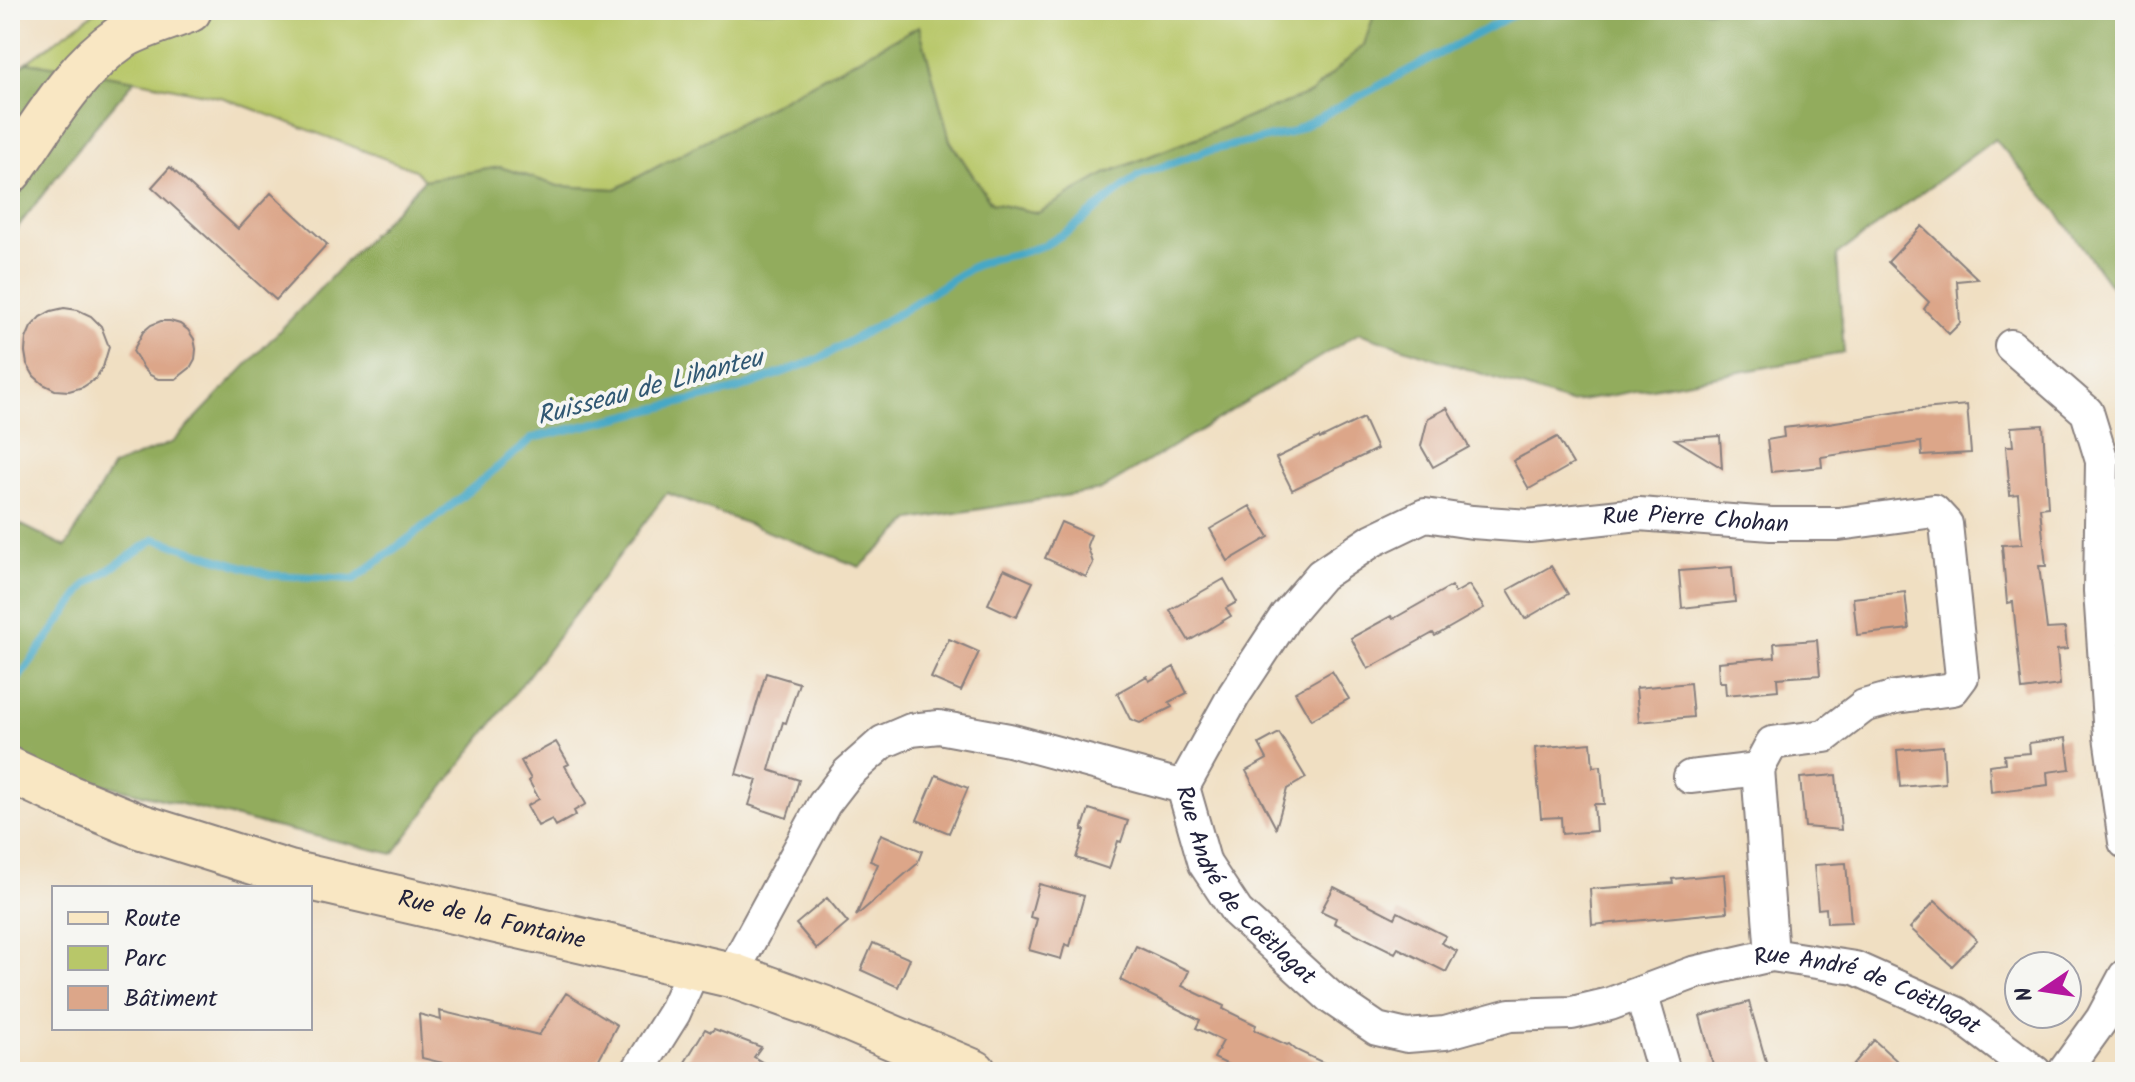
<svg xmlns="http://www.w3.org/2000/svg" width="2135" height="1082" viewBox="0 0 2135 1082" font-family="Kalam,sans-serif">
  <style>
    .green { fill: #b8c769; stroke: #6d7452; stroke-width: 2 }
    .forest { fill: #92ac5d; stroke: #5a674c; stroke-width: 2 }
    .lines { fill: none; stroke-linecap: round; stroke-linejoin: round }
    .stream { stroke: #47a8c6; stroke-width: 8 }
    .building { fill: #dca689 }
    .minor-casing { stroke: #89807e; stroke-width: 36 }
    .secondary-casing { stroke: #89807e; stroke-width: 48 }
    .minor { stroke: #fff; stroke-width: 32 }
    .secondary { stroke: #f9e7c3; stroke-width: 44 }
    .labels { text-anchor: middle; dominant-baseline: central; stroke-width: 8; stroke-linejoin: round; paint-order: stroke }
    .street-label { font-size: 24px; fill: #22223b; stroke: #f6f6f2 }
    .water-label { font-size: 26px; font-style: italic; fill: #315873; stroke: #f6f6f2 }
  </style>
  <rect width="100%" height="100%" fill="#f6f6f2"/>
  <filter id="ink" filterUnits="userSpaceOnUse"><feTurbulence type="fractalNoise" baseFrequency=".0125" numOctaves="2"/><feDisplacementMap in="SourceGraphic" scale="16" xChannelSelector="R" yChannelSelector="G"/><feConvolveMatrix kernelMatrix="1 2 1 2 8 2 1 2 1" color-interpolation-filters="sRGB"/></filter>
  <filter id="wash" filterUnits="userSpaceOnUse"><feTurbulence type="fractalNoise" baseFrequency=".006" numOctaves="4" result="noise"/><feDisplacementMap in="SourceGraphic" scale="32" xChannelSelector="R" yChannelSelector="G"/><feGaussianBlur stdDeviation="1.8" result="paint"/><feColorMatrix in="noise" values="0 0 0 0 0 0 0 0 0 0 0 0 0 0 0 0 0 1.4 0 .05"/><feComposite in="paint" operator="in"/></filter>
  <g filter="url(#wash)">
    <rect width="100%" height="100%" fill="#f0dfc2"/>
    <path class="green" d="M 98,10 L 1376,10 L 1364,45 L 1311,93 L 1107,173 L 1038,213 L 991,203 L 950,140 L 919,26 L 616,189 L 558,186 L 500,167 L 424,180 L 415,170 L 224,98 L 135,80 L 27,62 Z"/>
    <path class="forest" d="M 1376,10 L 2125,10 L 2125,306 L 2055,209 L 1995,139 L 1837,255 L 1844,353 L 1570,403 L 1359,333 L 1101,490 L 911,520 L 860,567 L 667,493 L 393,854 L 249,821 L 34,767 L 10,754 L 10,519 L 66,547 L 113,466 L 173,442 L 424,180 L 500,167 L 558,186 L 616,189 L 919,26 L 950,141 L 991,203 L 1038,213 L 1107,173 L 1311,93 L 1364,45 Z
      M 27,62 L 135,80 L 95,127 L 10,237 L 10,76 Z"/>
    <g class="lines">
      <path class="stream" d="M 10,690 L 86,585 L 155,539 L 270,575 L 354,579 L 436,518 L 533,438 L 738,389 L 819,359 L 899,313 L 972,267 L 992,259 L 1020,253 L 1045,245 L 1070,230 L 1139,175 L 1206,151 L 1290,133 L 1522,10"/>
    </g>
    <g id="blocks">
      <path class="building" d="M 170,167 L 238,229 L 271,193 L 327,244 L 276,300 L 152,187 Z
        M 1922,226 L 1978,279 L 1957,281 L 1960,323 L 1949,334 L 1924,309 L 1929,302 L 1888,262 Z
        M 64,308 L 78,310 L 91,316 L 101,326 L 109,347 L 103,367 L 95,379 L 83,387 L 69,391 L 55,390 L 43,384 L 34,376 L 27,364 L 25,352 L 26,339 L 31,327 L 40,317 L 51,311 Z
        M 161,321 L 170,321 L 180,324 L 188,330 L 194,339 L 196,349 L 195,359 L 190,368 L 176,379 L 158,379 L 150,375 L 144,369 L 133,351 L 143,332 L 151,325 Z
        M 1967,405 L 1971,453 L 1922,456 L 1921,442 L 1821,457 L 1822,467 L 1771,472 L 1767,440 L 1784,437 L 1783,428 L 1829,423 L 1911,410 Z
        M 1447,408 L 1469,447 L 1433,467 L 1421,446 L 1428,418 Z
        M 1363,418 L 1377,449 L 1292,490 L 1276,458 L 1319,437 L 1320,439 Z
        M 2043,425 L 2048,507 L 2040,508 L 2046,566 L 2039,566 L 2047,629 L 2065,628 L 2067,649 L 2057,650 L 2060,685 L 2022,690 L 2013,602 L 2007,603 L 2002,545 L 2022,544 L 2018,494 L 2010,495 L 2006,446 L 2013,446 L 2011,427 Z
        M 1720,436 L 1722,468 L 1675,439 Z
        M 1557,437 L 1573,464 L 1529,489 L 1513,461 Z
        M 1250,506 L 1269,537 L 1228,561 L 1210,529 Z
        M 1061,522 L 1091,535 L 1087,545 L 1093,563 L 1086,577 L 1045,558 Z
        M 1551,566 L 1568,594 L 1525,619 L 1508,590 Z
        M 1732,567 L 1735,602 L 1682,608 L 1679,571 Z
        M 1004,569 L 1033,582 L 1016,617 L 988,604 Z
        M 1224,579 L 1237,602 L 1226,608 L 1231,616 L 1189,641 L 1170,610 Z
        M 1469,585 L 1484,608 L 1435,636 L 1433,633 L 1368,669 L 1351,638 L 1391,616 L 1393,619 L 1451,586 L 1455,593 Z
        M 1905,592 L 1909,629 L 1857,635 L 1853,598 Z
        M 949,639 L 979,652 L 961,691 L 931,678 Z
        M 1817,640 L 1820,675 L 1777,678 L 1778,690 L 1726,695 L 1725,682 L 1719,682 L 1718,662 L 1775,657 L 1774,643 Z
        M 1174,667 L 1187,693 L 1169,702 L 1172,707 L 1140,723 L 1130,719 L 1117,693 L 1147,676 L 1149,681 Z
        M 1332,671 L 1349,699 L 1311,720 L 1295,692 Z
        M 766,673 L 799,683 L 786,723 L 783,722 L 769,770 L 799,780 L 787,818 L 749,805 L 757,780 L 736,774 Z
        M 1690,683 L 1693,717 L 1639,722 L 1636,688 Z
        M 1279,733 L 1306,778 L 1287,789 L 1276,828 L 1246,771 L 1267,759 L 1259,744 Z
        M 2066,738 L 2070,769 L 2047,772 L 2048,785 L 1991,792 L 1989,765 L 2005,763 L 2004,755 L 2030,753 L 2029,743 Z
        M 556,742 L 569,764 L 565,766 L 586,804 L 574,811 L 576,815 L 556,826 L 552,819 L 538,826 L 527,806 L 539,799 L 529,781 L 531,779 L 521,761 Z
        M 1591,743 L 1593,767 L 1601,766 L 1604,804 L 1594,804 L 1596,831 L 1562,834 L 1561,817 L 1541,818 L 1535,748 Z
        M 1943,746 L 1945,783 L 1900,787 L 1897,750 Z
        M 936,775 L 968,788 L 949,833 L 917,820 Z
        M 1836,775 L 1841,830 L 1805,827 L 1800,778 Z
        M 1089,809 L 1128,821 L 1121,842 L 1118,841 L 1109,869 L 1076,858 L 1085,830 L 1082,830 Z
        M 881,834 L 922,851 L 917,864 L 856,916 L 878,864 L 870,861 Z
        M 1846,863 L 1851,922 L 1827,923 L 1826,908 L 1818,909 L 1814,865 Z
        M 1724,874 L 1727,912 L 1592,925 L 1590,889 L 1673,883 L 1672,879 Z
        M 1039,884 L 1084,896 L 1070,946 L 1065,944 L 1061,959 L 1029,950 L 1037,919 L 1030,917 Z
        M 1334,887 L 1395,918 L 1398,912 L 1446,936 L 1441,943 L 1457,951 L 1446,972 L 1398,948 L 1395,953 L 1334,923 L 1336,918 L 1321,911 Z
        M 827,898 L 848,923 L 817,949 L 796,924 Z
        M 1935,901 L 1977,940 L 1952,966 L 1910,928 Z
        M 873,943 L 910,959 L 898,987 L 861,970 Z
        M 1136,946 L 1189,971 L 1182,986 L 1224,1006 L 1223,1009 L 1256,1025 L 1254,1030 L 1287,1045 L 1289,1044 L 1296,1050 L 1343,1072 L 1243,1072 L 1214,1058 L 1223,1041 L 1196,1028 L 1200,1020 L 1120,980 Z
        M 566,993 L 617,1025 L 592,1072 L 444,1072 L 443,1063 L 422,1058 L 419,1014 L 441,1020 L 440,1011 L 539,1035 Z
        M 1749,1002 L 1769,1072 L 1715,1072 L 1700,1016 Z
        M 705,1029 L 711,1032 L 714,1029 L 761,1047 L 754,1057 L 778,1072 L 679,1072 Z
        M 1874,1040 L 1909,1072 L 1847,1072 Z"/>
    </g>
  </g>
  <g filter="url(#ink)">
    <use href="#blocks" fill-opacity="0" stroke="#89807e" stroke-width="2"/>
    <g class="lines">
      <defs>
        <g id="minor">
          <path d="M 2011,346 L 2087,412 L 2102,461 L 2100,591 L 2110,736 L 2125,842"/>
          <path d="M 1758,769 L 1772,955"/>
          <path id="s1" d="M 1183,787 L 1234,695 L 1286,616 L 1321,575 L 1373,540 L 1425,515 L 1472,522 L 1529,526 L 1639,514 L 1771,524 L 1839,524 L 1934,511 L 1946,524 L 1962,677 L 1953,689 L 1896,697 L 1864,706 L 1825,736 L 1772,743 L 1758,769 L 1690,777"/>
          <path id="s2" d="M 731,975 L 824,804 L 848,773 L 883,742 L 911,730 L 939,727 L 1009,740 L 1183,787 L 1205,864 L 1237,912 L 1330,997 L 1377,1029 L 1407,1036 L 1445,1033 L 1510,1015 L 1572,1013 L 1610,1004 L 1693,973 L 1772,955 L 1855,968 L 1956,1013 L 2035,1072"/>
          <path d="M 1641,993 L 1664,1072"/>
          <path d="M 637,1072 L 674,1013 L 694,968"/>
          <path d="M 2064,1072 L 2102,1019 L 2125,976"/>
        </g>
        <g id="secondary">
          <path d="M 10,171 C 43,125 73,70 120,38 C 137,27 169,18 189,10"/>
          <path id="s3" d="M 10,770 L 68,797 L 139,826 L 289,873 L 731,975 L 823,1008 L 974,1072"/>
        </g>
      </defs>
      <use href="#minor" class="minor-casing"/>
      <use href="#secondary" class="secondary-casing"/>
      <use href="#minor" class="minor"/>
      <use href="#secondary" class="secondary"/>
    </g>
  </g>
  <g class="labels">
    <g class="street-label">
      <text stroke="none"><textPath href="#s1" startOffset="646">Rue Pierre Chohan</textPath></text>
      <text stroke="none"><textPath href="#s2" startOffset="710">Rue André de Coëtlagat</textPath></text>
      <text stroke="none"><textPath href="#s3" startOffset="506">Rue de la Fontaine</textPath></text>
      <text stroke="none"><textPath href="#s2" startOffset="1420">Rue André de Coëtlagat</textPath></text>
    </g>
    <g class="water-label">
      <text transform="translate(650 388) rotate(-15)">Ruisseau de Lihanteu</text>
    </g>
  </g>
  <rect width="2135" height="1082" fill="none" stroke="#f6f6f2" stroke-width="40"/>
  <rect x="52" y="886" width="260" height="144" fill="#f6f6f2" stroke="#a1a1a9" stroke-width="2"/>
  <rect x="68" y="912" width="40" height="12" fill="#f9e7c3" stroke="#a1a1a9" stroke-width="2"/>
  <text x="124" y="926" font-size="24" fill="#22223b">Route</text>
  <rect x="68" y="946" width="40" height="24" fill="#b8c769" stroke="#a1a1a9" stroke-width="2"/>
  <text x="124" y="966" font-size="24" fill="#22223b">Parc</text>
  <rect x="68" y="986" width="40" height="24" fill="#dca689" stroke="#a1a1a9" stroke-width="2"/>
  <text x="124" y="1006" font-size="24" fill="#22223b">Bâtiment</text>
  <g transform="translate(2043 990) rotate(257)"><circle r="38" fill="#f6f6f2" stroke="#a1a1a9" stroke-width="2"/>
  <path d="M0-6L14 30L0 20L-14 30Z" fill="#b5179e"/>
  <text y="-12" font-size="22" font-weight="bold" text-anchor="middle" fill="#22223b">N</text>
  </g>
</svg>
